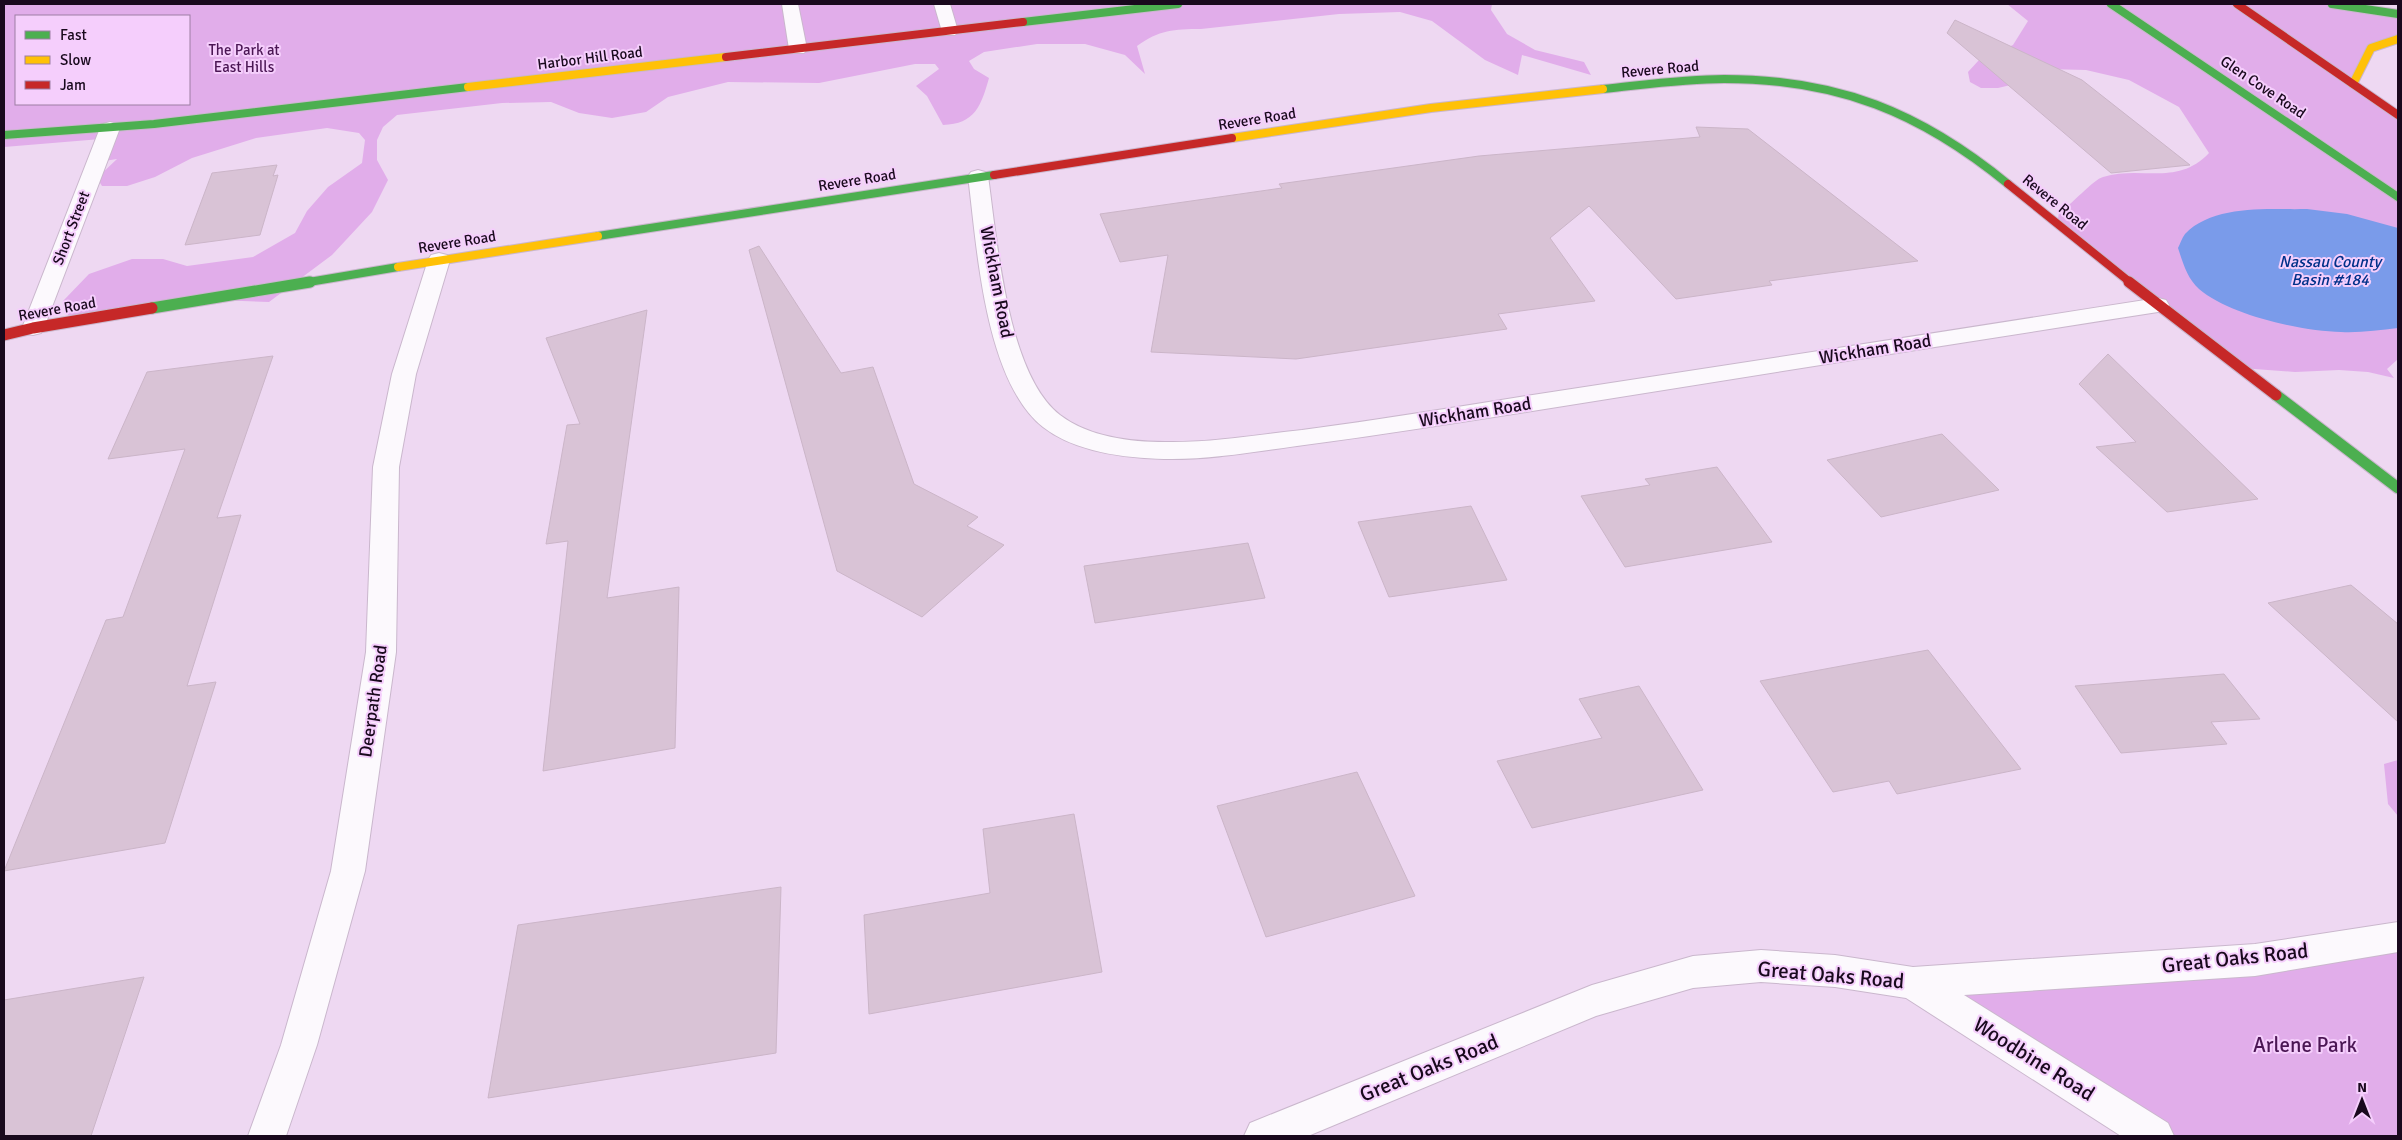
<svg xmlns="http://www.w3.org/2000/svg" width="2402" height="1140" viewBox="0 0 2402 1140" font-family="Signika,sans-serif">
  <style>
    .green { fill: #e1adea; fill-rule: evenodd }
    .water { fill: #7a9bea }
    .building { fill: #d9c3d6; stroke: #cbb5c8 }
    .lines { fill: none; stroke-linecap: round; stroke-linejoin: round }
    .lane-casing { stroke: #cab7cd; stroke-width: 2 }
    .street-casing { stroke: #cab7cd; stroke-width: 2 }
    .fast-far1-casing { stroke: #cab7cd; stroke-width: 10 }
    .fast-casing { stroke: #cab7cd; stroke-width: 13 }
    .slow-casing { stroke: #cab7cd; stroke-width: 10 }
    .jam-far1-casing { stroke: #cab7cd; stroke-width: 10 }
    .jam-casing { stroke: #cab7cd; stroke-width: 13 }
    .lane { fill: #fcf9fd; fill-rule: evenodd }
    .street { fill: #fcf9fd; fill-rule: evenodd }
    .fast-far1 { stroke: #4caf50; stroke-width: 8 }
    .fast { stroke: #4caf50; stroke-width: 11 }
    .slow { stroke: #ffc107; stroke-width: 8 }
    .jam-far1 { stroke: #c62828; stroke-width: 8 }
    .jam { stroke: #c62828; stroke-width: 11 }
    .labels { text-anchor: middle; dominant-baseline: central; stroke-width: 4; stroke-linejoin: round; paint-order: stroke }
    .far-park-label { font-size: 15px; fill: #4b1654; stroke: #f5cefc }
    .far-street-label { font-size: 15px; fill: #19091d; stroke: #f5cefc }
    .far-water-label { font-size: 16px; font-style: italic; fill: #003189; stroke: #f5cefc }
    .street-label { font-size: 18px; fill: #19091d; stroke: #f5cefc }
    .near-street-label { font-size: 21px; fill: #19091d; stroke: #f5cefc }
    .near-park-label { font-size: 21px; fill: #4b1654; stroke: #f5cefc }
  </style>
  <rect width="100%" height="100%" fill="#eed8f2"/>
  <path class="green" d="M 4,4 L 1492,4 L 1491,10 L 1507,34 L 1535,50 L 1584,62 L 1591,75 L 1522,55 L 1518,75 L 1485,60 L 1432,21 L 1400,12 L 1339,14 L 1201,29 C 1174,29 1159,30 1137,46 L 1145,74 L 1125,55 L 1085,44 L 1037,44 L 984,52 L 969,61 L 974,69 L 989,78 C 981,106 975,124 943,125 L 927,96 L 916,86 L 939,69 L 935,64 L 915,64 L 819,83 L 728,82 L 668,97 L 646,112 L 612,118 L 579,113 L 551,102 L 502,103 L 397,115 L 383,127 L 377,140 L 377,160 L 388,180 L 372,212 L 332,255 L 269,302 L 216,300 L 116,315 L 68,315 L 63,301 L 89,274 L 132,259 L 163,259 L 187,266 L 253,257 L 295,233 L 307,211 L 328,187 L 362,163 L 365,140 L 359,133 L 327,128 L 256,138 L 192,158 L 155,177 L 127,186 L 102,186 L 97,178 L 117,159 L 104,161 L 113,138 L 4,147 ZM 16,16 L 189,16 L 189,104 L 16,104 Z
    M 2007,4 L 2363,4 L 2398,13 L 2398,39 L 2378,45 L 2353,84 L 2398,115 L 2398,359 L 2387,369 L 2394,378 L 2368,372 L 2339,370 L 2295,372 L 2241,368 L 2057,223 L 2059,213 C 2070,206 2094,179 2103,177 C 2141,165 2177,187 2209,153 L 2179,107 L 2129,80 L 2086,70 L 2046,69 L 2019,83 L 1998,88 L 1981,88 L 1970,82 L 1968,72 L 1979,60 L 2013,45 L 2028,21 Z
    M 2398,760 L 2398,816 L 2388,804 L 2384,764 Z
    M 2398,937 L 2398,1136 L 2155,1136 L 1913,983 L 2255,960 Z"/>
  <path class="water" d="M 2307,209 L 2347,214 L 2398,228 L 2398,328 C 2379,330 2360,333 2341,332 C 2301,331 2229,315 2199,289 C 2187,278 2183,263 2178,248 C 2180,244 2182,238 2185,234 C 2214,204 2269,210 2307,209 Z"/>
  <path class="building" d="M 1955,20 L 2082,80 L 2190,165 L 2111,173 L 1947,33 Z
    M 1696,127 L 1748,129 L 1918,261 L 1769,281 L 1772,285 L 1676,299 L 1589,206 L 1550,238 L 1595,301 L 1498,314 L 1507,329 L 1296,359 L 1151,352 L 1168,255 L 1120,262 L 1100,214 L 1282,188 L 1279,184 L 1479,156 L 1700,137 Z
    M 277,165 L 273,176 L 278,175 L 260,235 L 185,245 L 212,173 Z
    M 759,246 L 841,373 L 873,367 L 914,484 L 978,517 L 967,526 L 1004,545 L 922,617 L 837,571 L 749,250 Z
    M 647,310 L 607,598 L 679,587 L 675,748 L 543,771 L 568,541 L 546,544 L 567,425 L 580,424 L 546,338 Z
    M 2108,354 L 2258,499 L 2167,512 L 2096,447 L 2136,442 L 2079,384 Z
    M 273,356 L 217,518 L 241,515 L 187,686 L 216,682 L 165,843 L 4,871 L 106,620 L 123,617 L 185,449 L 108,459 L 147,372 Z
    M 1942,434 L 1999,490 L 1881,517 L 1827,460 Z
    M 1717,467 L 1772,542 L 1625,567 L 1581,496 L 1650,485 L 1645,479 Z
    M 1471,506 L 1507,580 L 1389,597 L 1358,522 Z
    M 1248,543 L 1265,598 L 1095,623 L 1084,566 Z
    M 2351,585 L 2398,624 L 2398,722 L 2268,603 Z
    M 1928,650 L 2021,769 L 1897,794 L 1889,781 L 1833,792 L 1760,681 Z
    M 2224,674 L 2260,719 L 2211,722 L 2227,744 L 2121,753 L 2075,686 Z
    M 1639,686 L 1703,790 L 1532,828 L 1497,761 L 1602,738 L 1579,699 Z
    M 1357,772 L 1415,896 L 1266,937 L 1217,806 Z
    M 1074,814 L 1102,972 L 869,1014 L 864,915 L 990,893 L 983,829 Z
    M 781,887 L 776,1053 L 488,1098 L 518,925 Z
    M 144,977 L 91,1136 L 4,1136 L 4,1000 Z"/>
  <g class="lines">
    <defs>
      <path id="lane" d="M 782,4 L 798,4 L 807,49 L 804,53 L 792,53 L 789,49 Z
        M 934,4 L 950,4 L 958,31 L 955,35 L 943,35 Z"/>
      <path id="street" d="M 110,122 L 117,124 L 120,128 L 44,328 L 41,333 L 33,335 L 25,333 L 22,328 L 100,128 L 103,124 Z
        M 978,170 L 985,172 L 988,176 C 997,240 1007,374 1060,415 C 1089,437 1130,442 1165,442 C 1211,443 1256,435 1302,430 C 1377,420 1451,408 1526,396 C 1737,364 1947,331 2158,298 L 2166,300 L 2169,305 L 2166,310 L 2158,312 C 1947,345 1737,378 1526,412 C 1450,424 1373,436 1297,446 C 1253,452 1208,460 1164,459 C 1124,458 1075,452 1043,427 C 984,380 977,246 968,176 L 971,172 Z
        M 439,253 L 447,255 L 450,260 L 416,374 L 399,467 L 396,652 L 365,871 L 317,1045 L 286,1136 L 248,1136 L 281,1045 L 331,871 L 366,652 L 373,467 L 392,374 L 428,260 L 431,255 Z
        M 2398,922 L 2398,952 L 2255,976 L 1964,995 L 2168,1123 L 2174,1136 L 2121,1136 L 1906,998 L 1835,987 L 1761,982 L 1693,988 L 1596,1016 L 1308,1136 L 1244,1136 L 1250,1123 L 1592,985 L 1693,956 L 1761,950 L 1835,955 L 1913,967 L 2255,944 Z"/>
      <path id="fast-far1" d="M 2111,4 L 2398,197
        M 2332,4 L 2398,14
        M 1023,22 L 1178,4
        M 1603,89 C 1643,85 1683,79 1724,79 C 1838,79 1920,112 2008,184
        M 4,135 L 154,124 L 468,87
        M 598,236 L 994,175
        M 303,283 L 398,267"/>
      <path id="fast" d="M 152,308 L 310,282
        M 2276,395 L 2398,488"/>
      <path id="slow" d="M 2353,84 L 2371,48 L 2398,39
        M 468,87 L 726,57
        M 1232,138 L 1431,108 L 1603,89
        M 398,267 L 598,236"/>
      <path id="jam-far1" d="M 2237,4 L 2398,115
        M 726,57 L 1023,22
        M 994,175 L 1232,138
        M 2008,184 L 2131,283"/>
      <path id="jam" d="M 2129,282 L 2276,395
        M 4,335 L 33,328 L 152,308"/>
    </defs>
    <use href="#lane" class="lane-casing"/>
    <use href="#street" class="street-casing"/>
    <use href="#fast-far1" class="fast-far1-casing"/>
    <use href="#fast" class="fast-casing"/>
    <use href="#slow" class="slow-casing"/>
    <use href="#jam-far1" class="jam-far1-casing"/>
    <use href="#jam" class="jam-casing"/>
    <use href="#lane" class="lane"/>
    <use href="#street" class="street"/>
    <use href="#fast-far1" class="fast-far1"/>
    <use href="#fast" class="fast"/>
    <use href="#slow" class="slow"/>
    <use href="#jam-far1" class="jam-far1"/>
    <use href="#jam" class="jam"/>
  </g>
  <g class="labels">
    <g class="far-park-label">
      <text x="244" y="50">The Park at<tspan x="244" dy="17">East Hills</tspan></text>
    </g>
    <g class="far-street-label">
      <text transform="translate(590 58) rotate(-7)">Harbor Hill Road</text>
      <text transform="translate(1660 69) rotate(-5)">Revere Road</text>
      <text transform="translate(2263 87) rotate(34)">Glen Cove Road</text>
      <text transform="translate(1257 119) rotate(-9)">Revere Road</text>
      <text transform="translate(857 180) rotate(-9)">Revere Road</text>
      <text transform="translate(2055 202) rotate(39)">Revere Road</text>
      <text transform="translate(71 228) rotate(-69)">Short Street</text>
      <text transform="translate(457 242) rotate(-9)">Revere Road</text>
      <text transform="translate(57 309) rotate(-10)">Revere Road</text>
    </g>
    <g class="far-water-label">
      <text x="2330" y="262">Nassau County<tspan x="2330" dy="18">Basin #184</tspan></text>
    </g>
    <g class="street-label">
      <text transform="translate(997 282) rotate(79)">Wickham Road</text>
      <text transform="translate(1875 349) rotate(-9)">Wickham Road</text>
      <text transform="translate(1475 412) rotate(-9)">Wickham Road</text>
      <text transform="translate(373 701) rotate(-82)">Deerpath Road</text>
    </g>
    <g class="near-street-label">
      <text transform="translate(2235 958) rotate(-6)">Great Oaks Road</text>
      <text transform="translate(1831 975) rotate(5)">Great Oaks Road</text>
      <text transform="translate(2034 1059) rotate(32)">Woodbine Road</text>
      <text transform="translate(1429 1068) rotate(-22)">Great Oaks Road</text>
    </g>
    <g class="near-park-label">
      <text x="2305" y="1045">Arlene Park</text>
    </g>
  </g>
  <rect width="2402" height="1140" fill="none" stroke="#19091d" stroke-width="10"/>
  <rect x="15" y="15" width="175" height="90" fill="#f5cefc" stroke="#9d7fa3"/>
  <rect x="25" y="31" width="25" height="8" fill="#4caf50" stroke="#9d7fa3"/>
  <text x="60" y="40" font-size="15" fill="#19091d">Fast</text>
  <rect x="25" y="56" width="25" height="8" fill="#ffc107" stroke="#9d7fa3"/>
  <text x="60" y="65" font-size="15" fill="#19091d">Slow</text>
  <rect x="25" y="81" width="25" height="8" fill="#c62828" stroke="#9d7fa3"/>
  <text x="60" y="90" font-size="15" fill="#19091d">Jam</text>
  <g transform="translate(2362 1100)" stroke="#f5cefc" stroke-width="4" paint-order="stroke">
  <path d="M0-4L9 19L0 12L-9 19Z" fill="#19091d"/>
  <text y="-8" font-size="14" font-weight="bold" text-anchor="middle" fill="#19091d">N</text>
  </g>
</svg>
